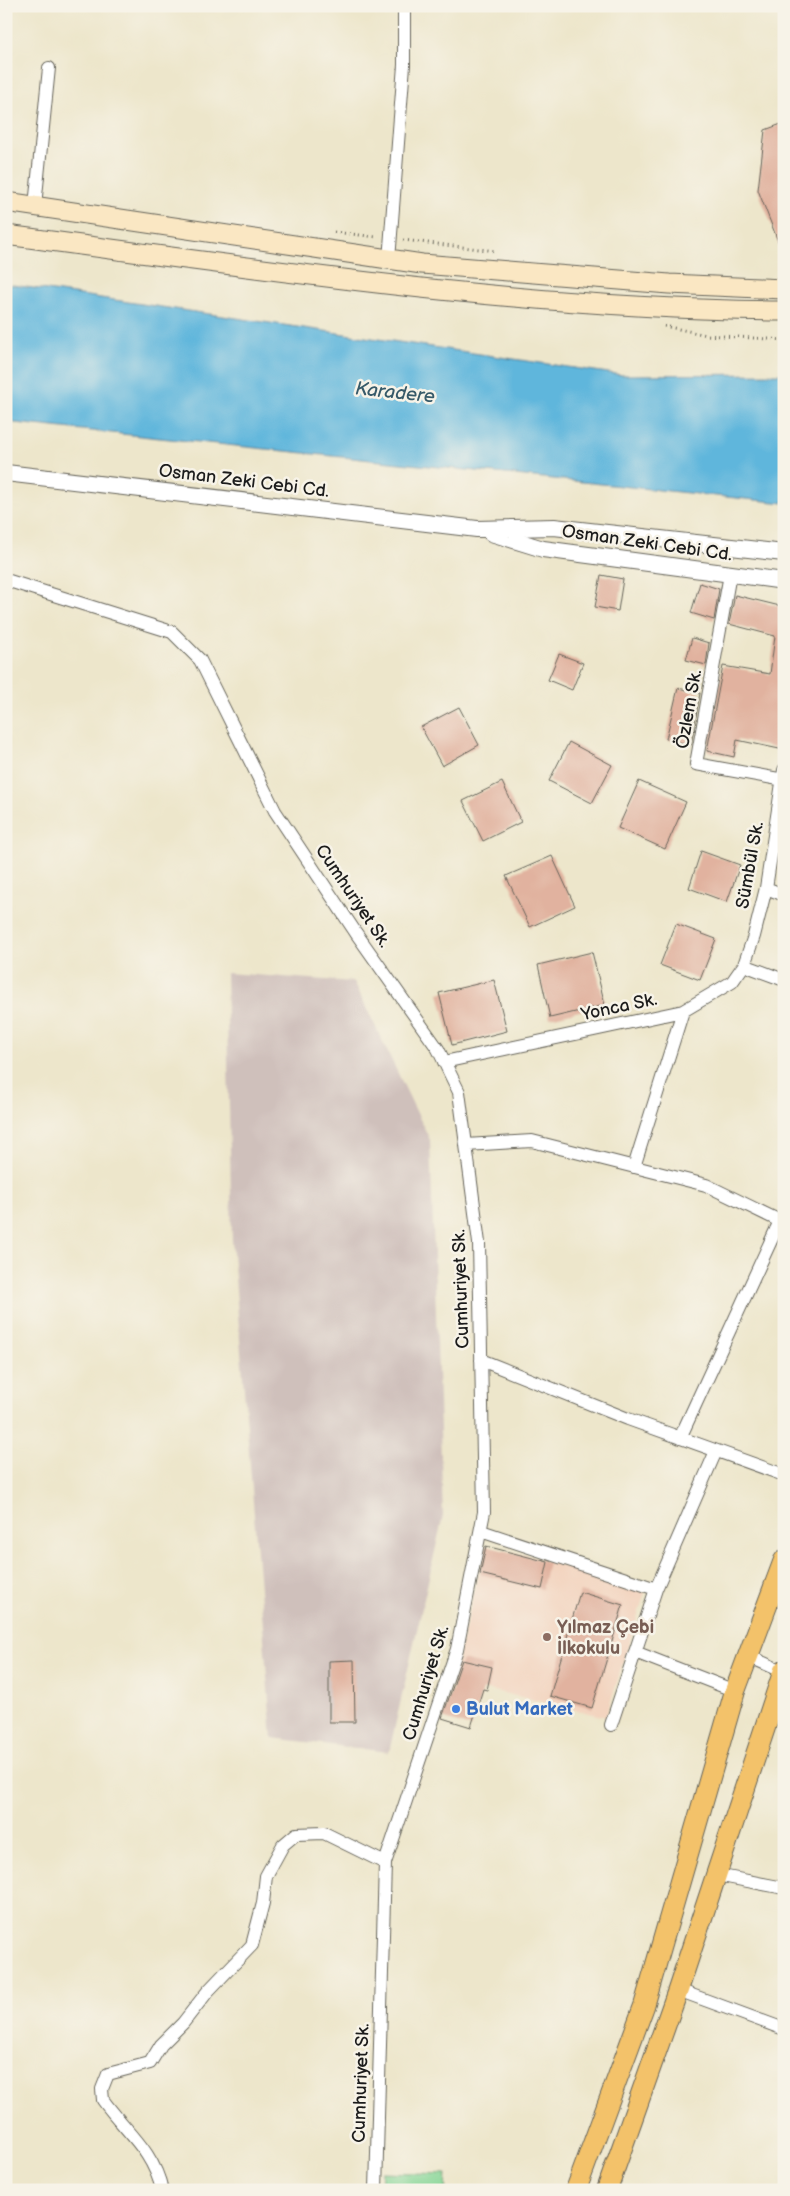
<svg xmlns="http://www.w3.org/2000/svg" width="790" height="2196" viewBox="0 0 790 2196" font-family="'Balsamiq Sans',sans-serif">
  <style>
    .built { fill: #f3d4bf }
    .industrial { fill: #cfc0bb }
    .green { fill: #85d595; stroke: #507858 }
    .water { fill: #5fb6dc; stroke: #3e697c }
    .building { fill: #e1b29f }
    .lines { fill: none; stroke-linecap: round; stroke-linejoin: round }
    .minor-casing { stroke: #656359; stroke-width: 14 }
    .tertiary-casing { stroke: #656359; stroke-width: 18 }
    .secondary-casing { stroke: #656359; stroke-width: 21 }
    .primary-casing { stroke: #656359; stroke-width: 22 }
    .path { stroke: #656359; stroke-width: 3; stroke-dasharray: 1 4; stroke-linecap: butt }
    .minor { stroke: #fff; stroke-width: 12 }
    .tertiary { stroke: #fff; stroke-width: 16 }
    .secondary { stroke: #fae7c3; stroke-width: 19 }
    .primary { stroke: #f3c26a; stroke-width: 20 }
    .education-dot { fill: #8d6e63; stroke: #f7f3e8; stroke-width: 2 }
    .shop-dot { fill: #3f7fe0; stroke: #f7f3e8; stroke-width: 2 }
    .labels { text-anchor: middle; dominant-baseline: central; stroke-width: 5; stroke-linejoin: round; paint-order: stroke }
    .street-label { font-size: 18px; fill: #1c1c1c; stroke: #f7f3e8 }
    .education-label { font-size: 18px; font-weight: bold; fill: #785e54; stroke: #f7f3e8; text-anchor: start }
    .shop-label { font-size: 18px; font-weight: bold; fill: #366cbe; stroke: #f7f3e8; text-anchor: start }
    .water-label { font-size: 19px; font-style: italic; fill: #375a69; stroke: #f7f3e8 }
  </style>
  <rect width="100%" height="100%" fill="#f7f3e8"/>
  <filter id="ink" filterUnits="userSpaceOnUse"><feTurbulence type="fractalNoise" baseFrequency=".02" numOctaves="2"/><feDisplacementMap in="SourceGraphic" scale="10" xChannelSelector="R" yChannelSelector="G"/><feConvolveMatrix kernelMatrix="1 2 1 2 8 2 1 2 1" color-interpolation-filters="sRGB"/></filter>
  <filter id="wash" filterUnits="userSpaceOnUse"><feTurbulence type="fractalNoise" baseFrequency=".0096" numOctaves="4" result="noise"/><feDisplacementMap in="SourceGraphic" scale="20" xChannelSelector="R" yChannelSelector="G"/><feGaussianBlur stdDeviation="1.12" result="paint"/><feColorMatrix in="noise" values="0 0 0 0 0 0 0 0 0 0 0 0 0 0 0 0 0 1.4 0 .05"/><feComposite in="paint" operator="in"/></filter>
  <g filter="url(#wash)">
    <rect width="100%" height="100%" fill="#ede6cb"/>
    <path class="built" d="M 486,1546 L 548,1561 L 645,1592 L 606,1717 L 452,1681 Z"/>
    <path class="industrial" d="M 226,973 L 354,982 L 430,1140 L 443,1516 L 389,1752 L 272,1738 L 232,1240 Z"/>
    <path class="green" d="M 382,2172 L 447,2174 L 446,2190 L 381,2190 Z"/>
    <path class="water" d="M 6,284 L 622,375 L 784,374 L 784,503 L 6,422 Z"/>
    <g id="blocks">
      <path class="building" d="M 784,123 L 784,254 L 783,254 L 758,190 L 765,130 Z
        M 601,575 L 623,579 L 618,611 L 595,607 Z
        M 700,583 L 719,589 L 714,620 L 691,613 Z
        M 735,595 L 784,607 L 784,750 L 737,740 L 734,757 L 707,751 L 723,666 L 770,674 L 775,636 L 729,624 Z
        M 692,638 L 709,643 L 706,665 L 686,660 Z
        M 559,654 L 583,663 L 572,690 L 548,680 Z
        M 678,688 L 700,693 L 691,745 L 666,739 Z
        M 459,707 L 479,745 L 442,766 L 421,727 Z
        M 569,742 L 612,765 L 592,803 L 549,781 Z
        M 639,781 L 686,802 L 665,849 L 618,828 Z
        M 502,782 L 521,822 L 483,841 L 463,801 Z
        M 701,851 L 740,865 L 727,902 L 689,888 Z
        M 552,856 L 575,906 L 530,927 L 506,876 Z
        M 676,924 L 716,939 L 700,980 L 660,965 Z
        M 592,952 L 605,1005 L 550,1018 L 538,965 Z
        M 494,980 L 507,1031 L 452,1045 L 439,993 Z
        M 486,1546 L 548,1562 L 542,1589 L 480,1574 Z
        M 580,1592 L 623,1605 L 592,1708 L 550,1696 Z
        M 354,1660 L 355,1722 L 329,1722 L 329,1661 Z
        M 462,1660 L 492,1667 L 487,1690 L 483,1689 L 471,1727 L 442,1718 Z"/>
    </g>
  </g>
  <g filter="url(#ink)">
    <use href="#blocks" fill-opacity="0" stroke="#656359" stroke-width="1"/>
    <g class="lines">
      <defs>
        <path id="minor" d="M 35,206 L 49,68
          M 389,260 L 404,65 L 404,6
          M 730,574 L 696,764 L 784,780
          M 6,580 L 172,632 L 200,660 L 275,811 L 356,933 L 438,1049 L 459,1092 L 479,1243 L 484,1512 L 457,1649 L 385,1863 L 376,2190
          M 766,888 L 784,895
          M 744,965 L 784,980
          M 444,1062 L 683,1011 L 732,982 L 744,965 L 754,936 L 766,888 L 784,770
          M 466,1145 L 532,1141 L 706,1185 L 784,1223
          M 634,1167 L 683,1011
          M 481,1360 L 628,1419 L 784,1475
          M 680,1438 L 780,1221
          M 481,1531 L 656,1589 L 716,1451
          M 635,1652 L 735,1691
          M 748,1656 L 784,1672
          M 611,1725 L 656,1589
          M 717,1875 L 784,1888
          M 678,1990 L 784,2029
          M 162,2190 C 153,2150 126,2132 103,2100 L 102,2089 L 108,2074 L 150,2063 L 161,2045 L 183,2023 L 208,1991 L 252,1945 L 263,1903 L 266,1876 L 283,1845 L 296,1834 L 324,1833 L 385,1863"/>
        <path id="tertiary" d="M 6,473 L 477,529 L 554,527 L 784,553
          M 491,533 L 543,549 L 784,581"/>
        <path id="secondary" d="M 6,202 L 422,264 L 669,284 L 784,289
          M 6,235 C 264,269 523,309 784,311"/>
        <path id="primary" d="M 576,2190 L 644,2006 L 735,1691 L 784,1560
          M 607,2190 L 678,1990 L 784,1670"/>
      </defs>
      <use href="#minor" class="minor-casing"/>
      <use href="#tertiary" class="tertiary-casing"/>
      <use href="#secondary" class="secondary-casing"/>
      <use href="#primary" class="primary-casing"/>
      <path class="path" d="M 334,232 L 377,237
        M 403,240 L 496,251
        M 664,326 L 707,335 L 784,340"/>
      <use href="#minor" class="minor"/>
      <use href="#tertiary" class="tertiary"/>
      <use href="#secondary" class="secondary"/>
      <use href="#primary" class="primary"/>
    </g>
  </g>
  <circle class="education-dot" cx="547" cy="1637" r="5"/>
  <circle class="shop-dot" cx="456" cy="1709" r="5"/>
  <g class="labels">
    <g class="street-label">
      <text transform="translate(244 481) rotate(7)">Osman Zeki Cebi Cd.</text>
      <text transform="translate(647 543) rotate(8)">Osman Zeki Cebi Cd.</text>
      <text transform="translate(689 709) rotate(-80)">Özlem Sk.</text>
      <text transform="translate(750 865) rotate(-80)">Sümbül Sk.</text>
      <text transform="translate(353 896) rotate(56)">Cumhuriyet Sk.</text>
      <text transform="translate(619 1007) rotate(-12)">Yonca Sk.</text>
      <text transform="translate(461 1289) rotate(-92)">Cumhuriyet Sk.</text>
      <text transform="translate(426 1683) rotate(-73)">Cumhuriyet Sk.</text>
      <text transform="translate(361 2083) rotate(-88)">Cumhuriyet Sk.</text>
    </g>
    <g class="education-label">
      <text x="557" y="1627">Yılmaz Çebi<tspan x="557" dy="21">İlkokulu</tspan></text>
    </g>
    <g class="shop-label">
      <text x="466" y="1709">Bulut Market</text>
    </g>
    <g class="water-label">
      <text transform="translate(395 393) rotate(6)">Karadere</text>
    </g>
  </g>
  <rect width="790" height="2196" fill="none" stroke="#f7f3e8" stroke-width="25"/>
</svg>
